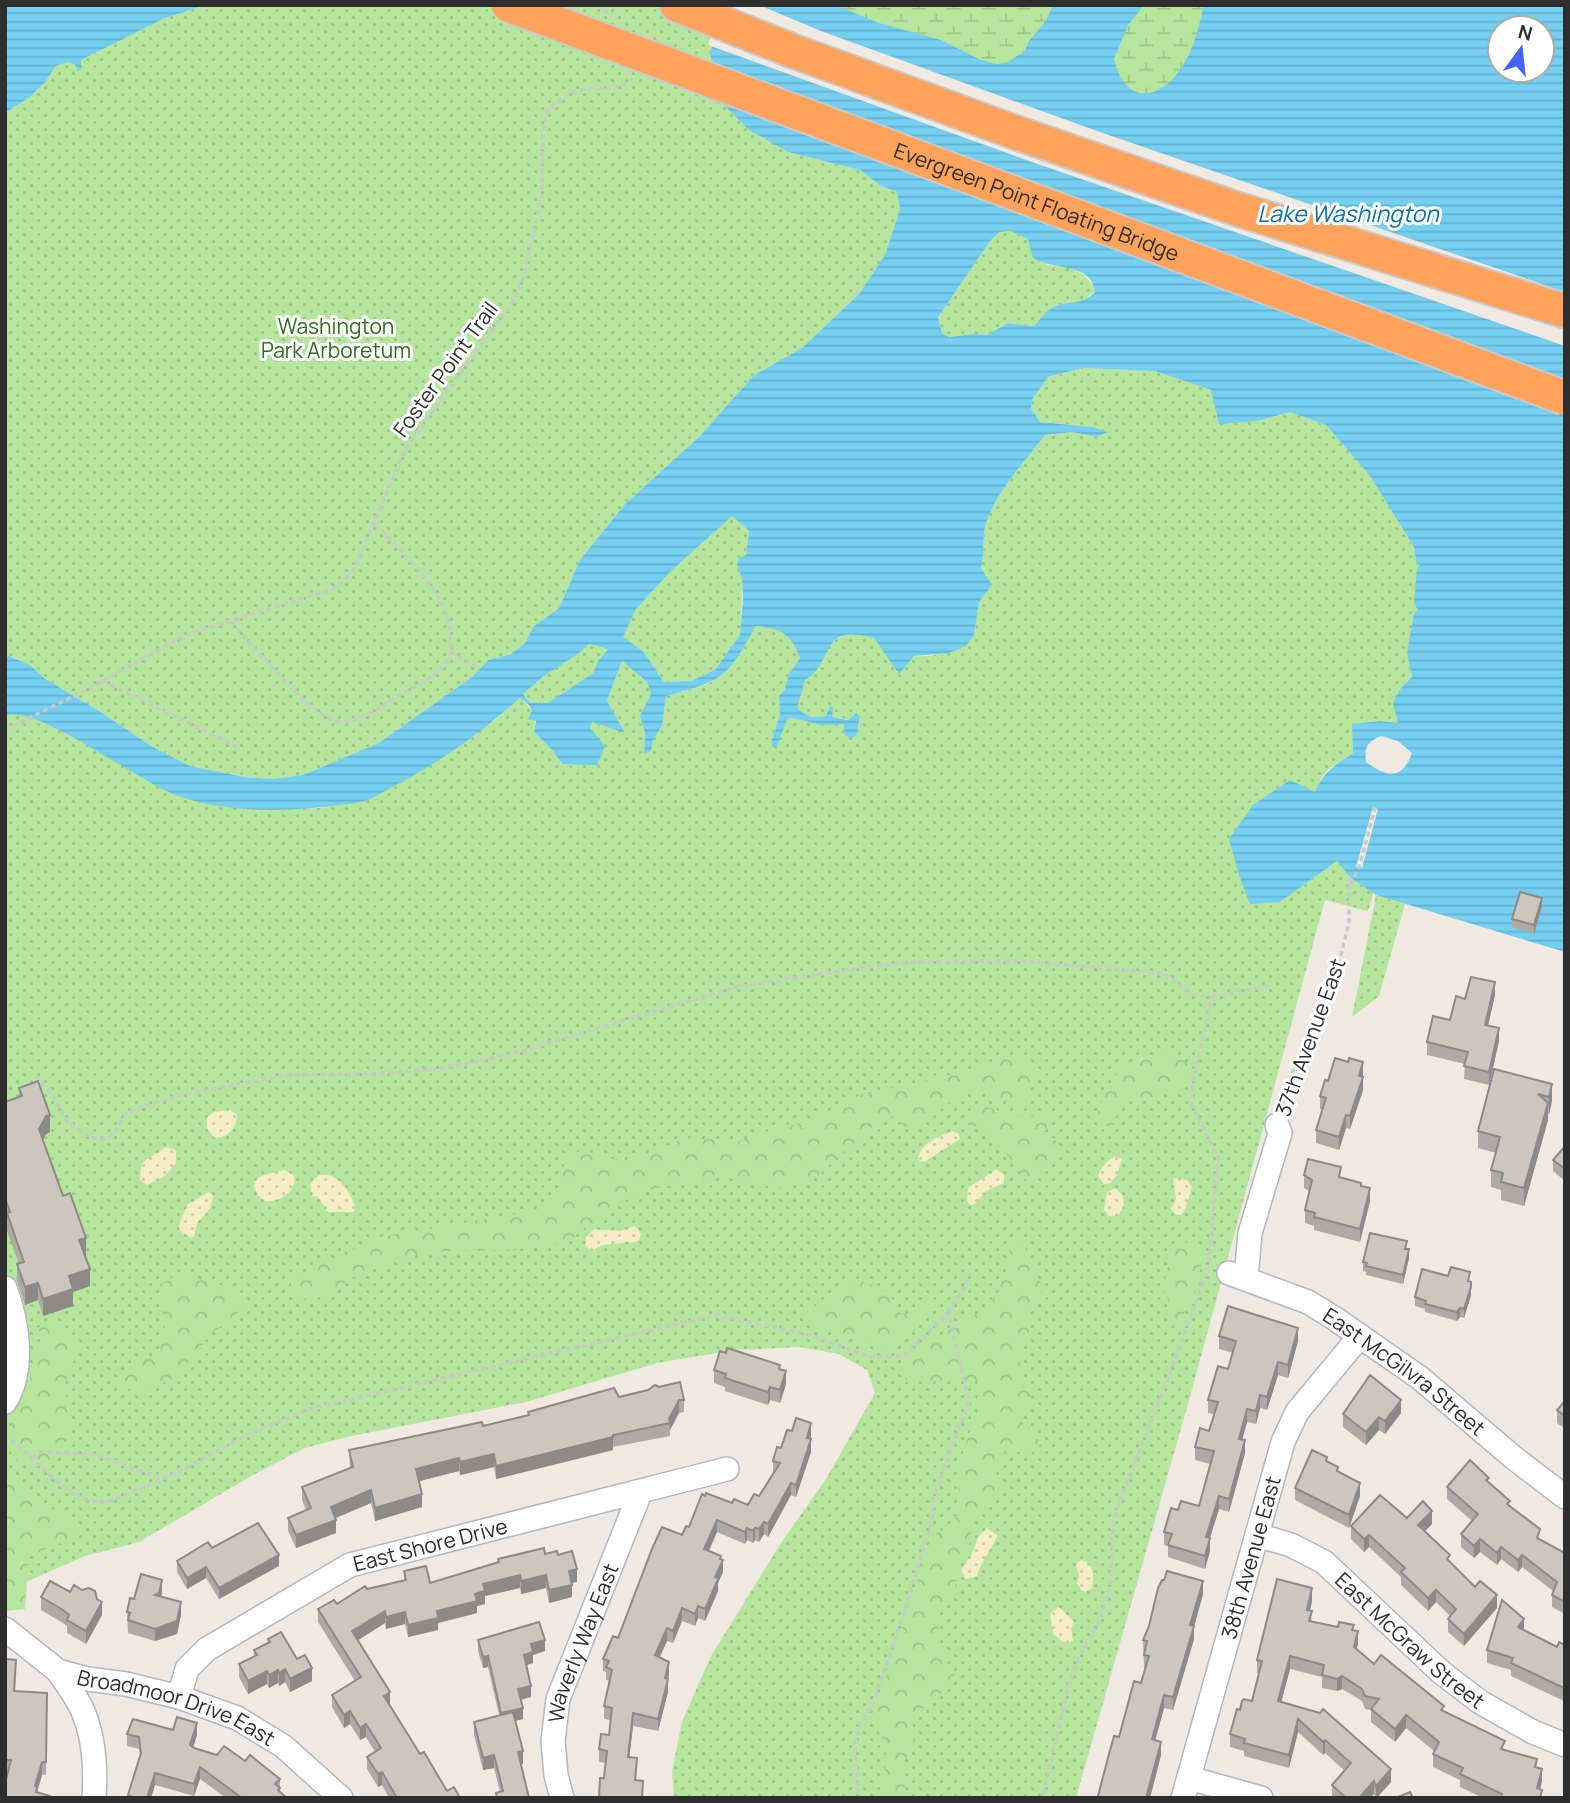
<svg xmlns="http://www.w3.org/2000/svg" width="1570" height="1803" viewBox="0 0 1570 1803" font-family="Manrope,sans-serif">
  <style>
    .green { fill: url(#green-dots) }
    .forest { fill: url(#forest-crowns) }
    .wetland { fill: url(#wetland-marsh) }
    .sand { fill: url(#sand-dots) }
    .water { fill: url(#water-rules); fill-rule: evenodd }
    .pier { fill: #efe9e1 }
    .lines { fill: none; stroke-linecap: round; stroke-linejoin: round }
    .minor-casing { stroke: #b4b7c1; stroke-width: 26 }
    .highway-casing { stroke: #c9c9c9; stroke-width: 37 }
    .path { stroke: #c9c9c9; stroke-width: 3.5; stroke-dasharray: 5 3.5; stroke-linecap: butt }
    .minor { stroke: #fff; stroke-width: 23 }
    .highway { stroke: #ffa35c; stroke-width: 33 }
    .highway-bridge-casing { stroke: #c9c9c9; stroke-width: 37; stroke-linecap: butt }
    .highway-bridge { stroke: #ffa35c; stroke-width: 33 }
    .wall { fill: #afaba4 }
    .shaded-wall { fill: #8e8b86 }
    .building { fill: #cbc7bf; stroke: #8e8b86; stroke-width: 2 }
    .labels { text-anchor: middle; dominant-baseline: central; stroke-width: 6; stroke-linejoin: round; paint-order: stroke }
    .street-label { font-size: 21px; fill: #2e2e2e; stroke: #fff }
    .park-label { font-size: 21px; fill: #2c6e1b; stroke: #fff }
    .water-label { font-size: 23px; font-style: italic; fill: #0d6fa3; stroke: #fff }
  </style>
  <defs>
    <pattern id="green-dots" width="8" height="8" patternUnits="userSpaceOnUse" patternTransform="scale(1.75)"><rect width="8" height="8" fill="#b6e59e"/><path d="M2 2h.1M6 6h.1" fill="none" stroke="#9dc588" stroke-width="1.8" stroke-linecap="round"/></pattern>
    <pattern id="forest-crowns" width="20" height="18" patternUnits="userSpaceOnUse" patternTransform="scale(1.75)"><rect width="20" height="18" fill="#b6e59e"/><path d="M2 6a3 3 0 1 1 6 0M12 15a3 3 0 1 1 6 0" fill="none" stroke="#9dc588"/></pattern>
    <pattern id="wetland-marsh" width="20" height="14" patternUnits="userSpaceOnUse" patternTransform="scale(1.75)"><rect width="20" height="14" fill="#b6e59e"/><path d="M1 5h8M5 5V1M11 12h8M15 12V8" fill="none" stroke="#9dc588"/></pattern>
    <pattern id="sand-dots" width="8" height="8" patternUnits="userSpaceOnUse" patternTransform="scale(1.75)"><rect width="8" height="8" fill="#f3ecc5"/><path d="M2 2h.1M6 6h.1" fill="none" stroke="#d1cbaa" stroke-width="1.8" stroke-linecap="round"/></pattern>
    <pattern id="water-rules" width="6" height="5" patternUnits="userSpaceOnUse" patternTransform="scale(1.75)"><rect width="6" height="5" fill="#75cff0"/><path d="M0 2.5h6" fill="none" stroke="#66b2ce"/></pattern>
  </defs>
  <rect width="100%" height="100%" fill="#efe9e1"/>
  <path class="green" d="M 206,5 L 340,7 L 354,5 L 722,5 L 710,54 L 788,152 L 860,170 L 881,186 L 897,192 L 900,209 L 885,255 L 859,294 L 802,348 L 754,375 L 699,437 L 625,504 L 580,560 L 559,608 L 533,627 L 525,643 L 511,654 L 488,660 L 472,677 L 379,743 L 303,775 L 273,779 L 244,777 L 190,766 L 153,747 L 99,711 L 44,678 L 20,660 L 5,654 L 5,113 L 30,97 L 46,81 L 56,66 L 68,62 L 75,65 L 81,60 L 165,18 Z
    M 1012,231 L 1028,239 L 1032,257 L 1048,265 L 1069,267 L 1084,275 L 1094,286 L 1095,291 L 1083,301 L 1058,305 L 1034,326 L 1008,323 L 987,335 L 974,334 L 949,337 L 942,333 L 938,317 L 991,240 L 1000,232 Z
    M 1082,368 L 1155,371 L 1211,390 L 1257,421 L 1290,412 L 1326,425 L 1370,476 L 1414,547 L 1416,562 L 1420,565 L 1418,610 L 1407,653 L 1412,677 L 1401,688 L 1398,724 L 1380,721 L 1353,724 L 1353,753 L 1329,769 L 1321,778 L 1280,902 L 1337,861 L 1379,873 L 1368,911 L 1325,900 L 1191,1393 L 1076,1798 L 674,1798 L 672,1771 L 682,1722 L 711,1656 L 781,1543 L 826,1479 L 875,1393 L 867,1370 L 839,1354 L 800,1347 L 735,1350 L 657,1363 L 526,1402 L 351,1436 L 305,1448 L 253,1475 L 139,1542 L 85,1556 L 5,1591 L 5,716 L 17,713 L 49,725 L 87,745 L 221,806 L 271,809 L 320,808 L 494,721 L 520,698 C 532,708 537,717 534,732 L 552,750 L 562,764 L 590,728 L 592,722 L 624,732 L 607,701 L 622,661 L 647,682 L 651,694 L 641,716 L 645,733 L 644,753 L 651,751 L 653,740 L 662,726 L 666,696 C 725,681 726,679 756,625 C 782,629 790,633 800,658 L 789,674 L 785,689 L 779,696 L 780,715 L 771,742 L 776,748 L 788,716 L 807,722 L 843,723 L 857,734 L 860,717 L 854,715 L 848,720 C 828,713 816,724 796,708 L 805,680 C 825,668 821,644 843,636 C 870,626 889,652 914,656 C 923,657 938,655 947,653 C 956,651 966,641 974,635 L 979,601 L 991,585 L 981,568 C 985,553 982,537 986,523 C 997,490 1024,463 1045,435 L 1072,432 L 1097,437 L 1107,433 L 1092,427 L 1040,422 L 1031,408 L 1033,398 L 1048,377 Z
    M 731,515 L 749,531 L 746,555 L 739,570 L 742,579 L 741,635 L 715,670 L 691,681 L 664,682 L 644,652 L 622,637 L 636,609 L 672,570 Z
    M 589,644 L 608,649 L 598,661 L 593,673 L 548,704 L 530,703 L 523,694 L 544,676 L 578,654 Z
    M 1376,895 L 1405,904 L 1379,996 L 1352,1017 Z"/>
  <path class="forest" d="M 1170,1051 L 1191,1066 L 1182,1091 L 1123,1100 L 1112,1128 L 1095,1120 L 1107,1089 L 1122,1065 Z
    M 1017,1057 L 1036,1073 L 1025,1107 L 967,1088 L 914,1132 L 887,1113 L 812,1181 L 777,1188 L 724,1177 L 645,1190 L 606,1211 L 567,1242 L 512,1250 L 447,1251 L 405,1257 L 361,1273 L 320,1297 L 294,1300 L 290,1280 L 375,1238 L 545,1209 L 561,1183 L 566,1149 L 614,1159 L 642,1157 L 684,1138 L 740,1141 L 807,1121 L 865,1093 L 922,1082 Z
    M 975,1104 L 1027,1118 L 1048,1111 L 1052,1125 L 1041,1134 L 1055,1139 L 1060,1163 L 1043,1166 L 1033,1185 L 1021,1175 L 990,1131 L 963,1122 Z
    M 1014,1240 L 1021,1242 L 1031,1257 L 1042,1288 L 1037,1302 L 1028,1315 L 1029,1332 L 1019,1362 L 1025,1380 L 1031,1390 L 1028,1409 L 1019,1420 L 1032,1430 L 1041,1444 L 1030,1455 L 1005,1449 L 1003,1461 L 996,1472 L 1000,1490 L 988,1499 L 972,1526 L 970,1542 L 958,1570 L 955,1590 L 939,1612 L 938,1644 L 954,1675 L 947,1688 L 918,1712 L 913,1725 L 915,1739 L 903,1765 L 906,1798 L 879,1798 C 880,1786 884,1775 886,1763 C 888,1748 878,1731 872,1718 L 933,1535 L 950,1526 L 962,1505 L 956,1476 L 978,1404 L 977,1381 L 906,1382 L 904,1356 L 982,1311 L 998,1293 L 1011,1254 L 1008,1247 Z
    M 1188,1242 L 1199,1244 L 1203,1258 L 1194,1293 L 1180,1322 L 1170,1327 L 1171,1306 L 1163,1288 L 1173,1245 Z
    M 179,1273 L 238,1290 L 248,1300 L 232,1319 L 211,1333 L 194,1357 L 171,1379 L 138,1395 L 120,1384 L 136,1356 L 157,1356 C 168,1329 166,1312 159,1285 Z
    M 859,1280 L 890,1292 L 896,1312 L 909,1314 L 922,1301 L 936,1309 L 909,1335 L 886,1349 L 804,1324 L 804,1315 L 835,1290 Z
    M 51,1320 L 61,1333 L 82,1348 L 69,1370 L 63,1393 L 72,1401 L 68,1439 L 48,1462 L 22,1466 L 5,1446 L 5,1440 L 29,1382 L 36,1356 L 45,1342 L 38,1328 Z
    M 5,1466 L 34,1498 L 72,1521 L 80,1535 L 29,1556 L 25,1609 L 5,1611 Z"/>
  <path class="wetland" d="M 820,5 L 1076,5 L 1063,48 L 993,69 Z
    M 1099,5 L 1215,5 L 1206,54 L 1135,114 L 1074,68 Z"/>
  <path class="sand" d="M 230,1110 L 237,1114 C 237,1128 228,1138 214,1138 L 207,1128 L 207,1117 L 214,1112 Z
    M 953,1131 L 959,1134 L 960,1139 L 924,1162 L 918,1160 C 920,1142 939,1137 953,1131 Z
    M 166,1147 L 176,1150 L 176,1163 L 165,1176 L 147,1185 L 140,1180 L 141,1167 L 143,1162 Z
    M 1116,1156 L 1122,1159 L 1117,1175 L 1110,1183 L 1104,1184 L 1098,1176 C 1101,1167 1107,1160 1116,1156 Z
    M 996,1169 L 1004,1175 L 1004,1183 L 986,1191 L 975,1204 L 970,1205 L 967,1201 L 968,1188 C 977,1181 987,1177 996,1169 Z
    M 285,1170 L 294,1176 C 298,1191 277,1204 264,1201 C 239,1177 267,1174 285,1170 Z
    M 319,1175 C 323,1175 327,1174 331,1176 C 343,1180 354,1198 355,1209 L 353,1212 L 328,1212 L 318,1197 L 312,1196 L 310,1184 Z
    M 1173,1178 L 1187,1180 L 1192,1187 L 1185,1210 L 1181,1215 L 1176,1215 L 1171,1209 L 1176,1199 Z
    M 1116,1188 L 1123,1196 L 1124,1207 L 1118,1215 L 1109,1216 L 1104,1210 L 1107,1192 Z
    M 209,1192 L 213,1196 L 211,1207 L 197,1223 L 194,1237 L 191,1238 L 179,1230 C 178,1222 185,1213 187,1205 Z
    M 635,1226 L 641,1234 L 639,1240 L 635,1242 L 602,1245 L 591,1251 L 585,1245 L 586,1237 L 594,1229 L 620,1231 Z
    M 987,1528 L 997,1535 C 994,1547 980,1562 977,1576 L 966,1579 L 961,1570 L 972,1554 L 978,1537 Z
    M 1081,1560 C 1095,1564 1094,1576 1092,1588 L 1085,1592 L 1081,1590 L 1077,1583 L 1079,1577 L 1076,1564 Z
    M 1059,1607 L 1074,1622 L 1071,1629 L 1073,1640 L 1068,1643 L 1062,1641 L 1053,1634 L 1050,1613 Z"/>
  <path class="water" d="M 5,5 L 206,5 L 165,18 L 81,60 L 81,70 L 78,71 L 75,65 L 68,62 L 56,66 L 46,81 L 30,97 L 5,113 Z
    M 722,5 L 835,5 L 879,23 L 941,40 L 981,60 L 998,64 L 1008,62 L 1025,51 L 1028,42 L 1046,21 L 1053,5 L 1144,5 L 1128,25 L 1114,59 C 1124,104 1159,103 1182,67 C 1194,49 1199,26 1204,5 L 1565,5 L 1565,952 L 1376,895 L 1351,878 L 1337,861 L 1280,902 L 1250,904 L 1239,875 L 1229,839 L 1253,805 L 1290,780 L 1315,792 C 1323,772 1335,765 1353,753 L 1352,724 L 1380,721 L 1398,723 L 1393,703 L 1401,688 L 1412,677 L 1407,653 L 1414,614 L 1418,610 L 1414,603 L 1417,569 L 1420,565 L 1416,562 L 1414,547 L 1370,476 L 1326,425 L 1290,412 L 1257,421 L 1219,424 L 1211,390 L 1155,371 L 1082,368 L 1048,377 L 1033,398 L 1031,408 L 1040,422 L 1092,427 L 1108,432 L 1097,437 L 1072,432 L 1045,435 C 1024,463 997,490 986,523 C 982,537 985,553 981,568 L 992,585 L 979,602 L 974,635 L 966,646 L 949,653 L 914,656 L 899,674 L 874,638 C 817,623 837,661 805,680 L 797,708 C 807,716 812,719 826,716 L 830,706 L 833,707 L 832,717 L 848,720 L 856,713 L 860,716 L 857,734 L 851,739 L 845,735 L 844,724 L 822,725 L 788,717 L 776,749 L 771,742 L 780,715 L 779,696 L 785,689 L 789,674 L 800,658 C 790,633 782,629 756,626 C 726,679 725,680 666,696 L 662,726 L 653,740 L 651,751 L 644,754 L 645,733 L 640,716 L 651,694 L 647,682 L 622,661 L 607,701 L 625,733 L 592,722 L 590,728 L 605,746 L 597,765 L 562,764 L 552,750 L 534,732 L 536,721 L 528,719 L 532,711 L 529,705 L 520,698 C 482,732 439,763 394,786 C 385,791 375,797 365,801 C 358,803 348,804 339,805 C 288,812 230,813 181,797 C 145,786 34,702 5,716 L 5,654 L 30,665 L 44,678 L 99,711 L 153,747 L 190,766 L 244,777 L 273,779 L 303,775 L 379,743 L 472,677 L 488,660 L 511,654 L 525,643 L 533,627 L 559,608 L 580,560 L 625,504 L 699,437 L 754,375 L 802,348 L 859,294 L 885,255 L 900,209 L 897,192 L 881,186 L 860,170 L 788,152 L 749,130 L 724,105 L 710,54 ZM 1500,28 L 1542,28 L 1542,70 L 1500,70 ZM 1011,231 L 1028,239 L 1032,257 C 1049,271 1092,261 1095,292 C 1080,306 1073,300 1056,306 C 1047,309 1041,319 1034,326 L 1008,323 L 987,335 L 974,334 L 949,337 L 942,333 L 938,317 L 991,240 L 1000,232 ZM 732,516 L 749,531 L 746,555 L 739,558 L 737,564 L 742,579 L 743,600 L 740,635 L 715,670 L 691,681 L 664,682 L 644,652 L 623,637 L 636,609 L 672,570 ZM 589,644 L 608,649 L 598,661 L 593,673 L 548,703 L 530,703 L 523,694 L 544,676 L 578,654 ZM 1381,736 L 1398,741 L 1412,753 C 1402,781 1386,777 1366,762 C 1364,747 1367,742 1381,736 Z"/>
  <path class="pier" d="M 719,5 L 759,5 L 821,31 L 1097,131 L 1565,292 L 1565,346 L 1029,161 L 708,45 Z
    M 1373,807 L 1378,809 L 1362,868 L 1356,867 Z"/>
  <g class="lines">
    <defs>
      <g id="minor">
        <path id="s1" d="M 1229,1273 L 1308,1302 L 1334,1318 L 1420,1378 L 1514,1458 L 1565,1497"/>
        <path d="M 1246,1278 L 1250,1233 L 1280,1133 L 1277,1125"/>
        <path d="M 5,1288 C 18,1322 25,1370 5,1402"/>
        <path id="s2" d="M 1257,1535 L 1291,1545 L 1324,1562 L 1442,1673 L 1480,1702 L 1533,1732 L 1565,1745"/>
        <path id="s3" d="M 5,1629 L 58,1671 L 88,1679 L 126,1684 L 179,1697 L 237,1718 L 283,1746 L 341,1798"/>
        <path d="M 58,1671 C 66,1683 76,1696 82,1709 C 94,1736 96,1769 94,1798"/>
        <path id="s4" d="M 179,1697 L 187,1669 L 207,1649 L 350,1565 L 727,1469"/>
        <path d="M 1189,1778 L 1261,1798"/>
        <path id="s5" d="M 562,1798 L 556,1775 L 553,1741 L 558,1699 L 640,1493"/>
        <path id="s6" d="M 1183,1798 L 1283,1442 L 1297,1412 L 1360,1336"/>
      </g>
      <path id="highway" d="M 677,5 L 793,51 L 1017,133 L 1237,209 L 1565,311"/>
    </defs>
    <use href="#minor" class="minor-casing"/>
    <use href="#highway" class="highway-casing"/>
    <path class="path" d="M 597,5 L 612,16
      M 375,525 C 401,549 437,585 448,619 C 451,629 450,642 451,652 L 479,669
      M 231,622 C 251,643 311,717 336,721 C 358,725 381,706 399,695 C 419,684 443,675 451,652
      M 103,681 L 239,748
      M 5,730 L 92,687 L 154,652 L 192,633 L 332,589 L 342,582 L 355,567 L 406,448 L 512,303 L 522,283 L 542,195 L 543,134 L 547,111 C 558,100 570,92 586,89 C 602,85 622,93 633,77
      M 1350,884 L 1359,868 L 1375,808
      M 1212,997 L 1267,986
      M 35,1077 L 52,1094 L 67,1121 L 84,1134 L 97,1139 L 103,1139 L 114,1134 L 125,1115 L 137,1108 L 181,1095 L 286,1075 L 371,1074 L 438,1069 L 508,1055 L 736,987 L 860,968 L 908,962 L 1017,961 L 1163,973 L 1196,996 L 1212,997 L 1192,1086 L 1192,1105 L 1218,1158 L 1209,1266 L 1172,1368 L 1119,1503 L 1113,1526 L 1110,1589 L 1098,1624 L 1081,1653 L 1069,1684 L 1042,1798
      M 1282,1106 L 1297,1059 L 1318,1019 L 1339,963 L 1349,922 L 1349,876
      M 948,1312 L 964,1288 L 969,1275
      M 5,1434 L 64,1488 L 87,1500 L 106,1503 L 177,1473 L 252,1432 L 313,1408 L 717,1315 L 811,1335 L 869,1357 L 904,1356 L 948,1313 L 969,1401 L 933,1499 L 932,1520 L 905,1610 L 873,1704 L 861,1724 L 855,1743 L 858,1798
      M 32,1458 L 41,1452 L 97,1455 L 146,1473 L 164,1477"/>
    <use href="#minor" class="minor"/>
    <use href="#highway" class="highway"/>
    <defs>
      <g id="highway-bridge">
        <path id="s7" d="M 508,5 L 1565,398"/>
      </g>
    </defs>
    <use href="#highway-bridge" class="highway-bridge-casing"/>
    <use href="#highway-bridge" class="highway-bridge"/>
  </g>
  <path class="wall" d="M 1542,906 L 1534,934 L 1512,927 L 1512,919 Z
    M 1495,995 L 1488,1026 L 1499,1041 L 1489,1085 L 1464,1079 L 1465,1064 L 1427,1055 L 1427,1042 L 1450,1020 L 1465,999 Z
    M 1363,1075 L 1363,1090 L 1350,1129 L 1346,1128 L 1339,1150 L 1316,1143 L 1316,1130 L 1322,1110 L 1320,1109 L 1320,1096 L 1328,1081 Z
    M 1552,1084 L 1552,1101 L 1549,1114 L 1548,1114 L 1548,1120 L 1524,1206 L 1501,1200 L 1501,1190 L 1491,1187 L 1491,1170 L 1496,1153 L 1478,1148 L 1478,1131 Z
    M 19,1088 L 50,1132 L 46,1134 L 43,1139 L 63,1196 L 86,1255 L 85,1255 L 90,1286 L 73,1292 L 73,1306 L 43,1316 L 38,1300 L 25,1305 L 17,1281 L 17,1264 L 19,1264 L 7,1231 L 7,1220 L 5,1215 L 5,1102 L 19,1097 Z
    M 1565,1146 L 1565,1181 L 1553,1171 L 1553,1160 Z
    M 1304,1175 L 1341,1177 L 1361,1186 L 1370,1201 L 1360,1242 L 1314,1230 L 1314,1226 L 1305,1223 L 1305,1210 L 1309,1191 L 1304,1188 Z
    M 1407,1249 L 1409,1258 L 1403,1284 L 1366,1275 L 1366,1272 L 1363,1271 L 1363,1262 Z
    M 1470,1282 L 1471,1295 L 1464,1318 L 1460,1317 L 1457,1321 L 1425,1312 L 1425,1309 L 1415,1306 L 1415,1297 Z
    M 1219,1336 L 1298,1341 L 1288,1378 L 1278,1375 L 1267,1410 L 1260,1408 L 1256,1424 L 1247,1422 L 1242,1439 L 1245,1453 L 1229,1512 L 1219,1509 L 1210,1538 L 1210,1551 L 1205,1569 L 1168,1557 L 1168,1546 L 1164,1545 L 1164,1532 L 1178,1510 L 1199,1506 L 1210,1464 L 1195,1460 L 1195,1447 L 1209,1431 L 1214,1414 L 1208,1413 L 1208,1400 L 1228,1369 L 1233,1353 L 1219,1349 Z
    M 780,1369 L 786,1384 L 780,1403 L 770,1400 L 768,1405 L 725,1391 L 725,1387 L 714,1383 L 714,1370 Z
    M 619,1397 L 684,1400 L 684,1412 L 679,1413 L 670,1430 L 670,1436 L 613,1447 L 613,1450 L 496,1479 L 494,1467 L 460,1475 L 459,1471 L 419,1481 L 422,1507 L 375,1521 L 371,1503 L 335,1518 L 336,1533 L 296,1548 L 288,1531 L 288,1518 L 306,1510 L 302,1500 L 302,1487 L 350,1468 L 349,1450 L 483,1426 Z
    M 1565,1401 L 1565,1429 L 1557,1423 L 1557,1410 Z
    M 1401,1413 L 1385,1434 L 1379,1430 L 1366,1445 L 1343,1427 L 1343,1414 Z
    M 811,1436 L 810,1439 L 811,1452 L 796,1497 L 791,1495 L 768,1537 L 764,1534 L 759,1542 L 755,1540 L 753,1543 L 747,1540 L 745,1544 L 717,1532 L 709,1551 L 721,1559 L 723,1572 L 718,1583 L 718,1591 L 705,1621 L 698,1618 L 695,1626 L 682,1621 L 673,1643 L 667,1641 L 659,1657 L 669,1674 L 668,1679 L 668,1692 L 658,1731 L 633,1726 L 629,1757 L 637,1770 L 636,1780 L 604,1778 L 606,1763 L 599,1762 L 599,1749 L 609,1735 L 611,1720 L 604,1719 L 604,1706 L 609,1681 L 606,1680 L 606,1672 L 603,1671 L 603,1659 L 618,1638 L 682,1535 L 689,1527 L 732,1503 L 748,1505 L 759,1496 L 773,1474 L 773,1461 L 781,1448 Z
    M 1327,1462 L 1338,1472 L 1360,1496 L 1349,1528 L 1295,1500 L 1295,1488 Z
    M 1489,1483 L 1540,1540 L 1565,1553 L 1565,1614 L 1552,1607 L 1552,1595 L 1553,1591 L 1522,1567 L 1518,1572 L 1501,1559 L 1497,1565 L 1480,1552 L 1474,1558 L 1461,1547 L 1461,1534 L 1472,1521 L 1447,1499 L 1447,1487 Z
    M 1432,1524 L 1425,1531 L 1450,1562 L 1497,1608 L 1464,1646 L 1448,1632 L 1448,1619 L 1450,1616 L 1436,1602 L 1428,1611 L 1401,1585 L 1401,1577 L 1369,1547 L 1364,1552 L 1351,1539 L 1351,1526 Z
    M 212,1548 L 279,1566 L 219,1599 L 206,1578 L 187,1589 L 177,1572 L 177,1561 Z
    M 545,1554 L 558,1555 L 577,1582 L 572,1583 L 572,1597 L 549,1603 L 546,1588 L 521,1594 L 520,1588 L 485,1596 L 485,1604 L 477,1606 L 477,1613 L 438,1623 L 438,1630 L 408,1637 L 405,1624 L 386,1629 L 385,1623 L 358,1640 L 389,1705 L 420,1754 L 447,1791 L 460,1798 L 389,1798 L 382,1785 L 378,1787 L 367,1769 L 367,1757 L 375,1752 L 366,1737 L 360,1740 L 350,1724 L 344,1728 L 332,1707 L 332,1695 L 355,1681 L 318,1622 L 318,1609 L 337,1604 L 367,1589 L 404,1581 L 404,1571 L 430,1583 L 498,1562 L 498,1559 Z
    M 162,1592 L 161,1597 L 181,1615 L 177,1634 L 155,1641 L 128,1633 L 127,1612 L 134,1599 Z
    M 1203,1594 L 1194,1627 L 1194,1639 L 1173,1710 L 1164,1708 L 1155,1740 L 1161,1755 L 1150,1798 L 1098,1798 L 1119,1737 L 1141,1683 L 1145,1668 L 1144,1668 L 1143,1640 Z
    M 41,1597 L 102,1615 L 86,1644 L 67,1633 L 67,1626 L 63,1623 L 41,1610 Z
    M 1312,1601 L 1310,1611 L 1312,1622 L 1354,1630 L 1358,1644 L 1356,1649 L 1374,1664 L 1444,1712 L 1505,1750 L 1537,1767 L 1542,1781 L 1540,1789 L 1542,1798 L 1483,1798 L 1460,1787 L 1460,1780 L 1433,1767 L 1433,1754 L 1434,1751 L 1406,1728 L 1395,1742 L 1371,1722 L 1371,1710 L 1365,1709 L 1362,1701 L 1342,1689 L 1337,1691 L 1322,1688 L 1322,1677 L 1290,1669 L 1281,1702 L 1391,1782 L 1377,1798 L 1376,1798 L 1374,1794 L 1370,1798 L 1332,1798 L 1332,1785 L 1345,1771 L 1325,1753 L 1323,1755 L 1298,1732 L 1289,1768 L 1244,1756 L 1244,1751 L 1230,1747 L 1230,1734 L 1240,1710 L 1252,1701 L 1259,1673 L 1257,1673 L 1257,1660 Z
    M 1524,1630 L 1557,1647 L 1565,1645 L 1565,1699 L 1564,1701 L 1511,1676 L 1511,1670 L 1487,1663 L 1487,1650 Z
    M 268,1639 L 312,1681 L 290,1692 L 285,1682 L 279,1686 L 278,1683 L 269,1688 L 267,1684 L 248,1694 L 239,1677 L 239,1664 L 254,1656 L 254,1650 L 268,1643 Z
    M 478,1640 L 545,1651 L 533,1655 L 533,1663 L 526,1665 L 531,1697 L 521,1700 L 523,1719 L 515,1721 L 523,1764 L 521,1764 L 529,1798 L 496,1798 L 496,1793 L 500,1792 L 494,1768 L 483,1770 L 474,1735 L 474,1722 L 499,1715 L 488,1667 L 483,1668 L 478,1651 Z
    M 5,1659 L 16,1673 L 15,1691 L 47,1693 L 46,1775 L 42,1775 L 37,1792 L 5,1798 L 8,1773 L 5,1773 Z
    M 173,1730 L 197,1735 L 193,1747 L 217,1755 L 245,1761 L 280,1779 L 280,1792 L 287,1798 L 226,1798 L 200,1779 L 194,1796 L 155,1785 L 151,1798 L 128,1798 L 140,1756 L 139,1749 L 127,1746 L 127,1734 Z"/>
  <path class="shaded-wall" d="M 1542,898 L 1542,906 L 1534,934 L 1534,925 Z
    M 1495,982 L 1495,995 L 1485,1038 L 1485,1025 Z
    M 1499,1028 L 1499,1041 L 1489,1085 L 1489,1072 Z
    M 1363,1062 L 1363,1075 L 1360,1086 L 1363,1077 L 1363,1090 L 1350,1129 L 1350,1116 Z
    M 1552,1084 L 1552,1101 L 1549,1114 L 1549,1097 Z
    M 1548,1103 L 1548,1120 L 1524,1206 L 1524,1188 Z
    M 50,1115 L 50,1132 L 46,1134 L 39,1146 L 39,1129 L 46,1116 Z
    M 1346,1115 L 1346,1128 L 1339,1150 L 1339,1137 Z
    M 1370,1188 L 1370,1201 L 1360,1242 L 1360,1229 Z
    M 86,1238 L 86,1255 L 79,1257 L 79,1240 Z
    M 1409,1249 L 1409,1258 L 1403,1284 L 1403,1275 Z
    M 90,1269 L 90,1286 L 73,1292 L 73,1306 L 43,1316 L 43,1299 L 69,1276 Z
    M 38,1283 L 38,1300 L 25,1305 L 25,1287 Z
    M 1471,1287 L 1471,1295 L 1464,1318 L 1464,1309 Z
    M 1460,1308 L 1460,1317 L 1457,1321 L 1457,1312 Z
    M 1298,1328 L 1298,1341 L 1288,1378 L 1288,1365 Z
    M 1278,1362 L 1278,1375 L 1267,1410 L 1267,1397 Z
    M 786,1371 L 786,1384 L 780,1403 L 780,1390 Z
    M 770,1387 L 770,1400 L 768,1405 L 768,1392 Z
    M 1260,1395 L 1260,1408 L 1256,1424 L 1256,1411 Z
    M 679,1400 L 679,1413 L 670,1430 L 669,1419 Z
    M 1401,1400 L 1401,1413 L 1385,1434 L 1385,1421 Z
    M 1247,1409 L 1247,1422 L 1239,1452 L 1239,1439 Z
    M 1379,1417 L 1379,1430 L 1366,1445 L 1366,1432 Z
    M 811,1423 L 811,1436 L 807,1450 L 807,1438 Z
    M 613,1437 L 613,1450 L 496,1479 L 496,1466 Z
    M 811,1439 L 811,1452 L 796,1497 L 796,1485 Z
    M 1245,1440 L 1245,1453 L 1229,1512 L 1229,1499 Z
    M 494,1454 L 494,1467 L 460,1475 L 460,1462 Z
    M 459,1458 L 459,1471 L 416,1482 L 416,1469 Z
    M 791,1483 L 791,1495 L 768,1537 L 768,1524 Z
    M 1360,1483 L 1360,1496 L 1349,1528 L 1349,1515 Z
    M 371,1490 L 371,1503 L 331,1520 L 331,1507 Z
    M 422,1494 L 422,1507 L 375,1521 L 375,1508 Z
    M 1219,1496 L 1219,1509 L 1206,1550 L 1206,1537 Z
    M 1432,1511 L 1432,1524 L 1418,1538 L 1418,1525 Z
    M 336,1520 L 336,1533 L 296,1548 L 296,1535 Z
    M 717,1520 L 717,1532 L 704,1561 L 704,1549 Z
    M 764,1522 L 764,1534 L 759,1542 L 759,1529 Z
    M 747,1528 L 747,1540 L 745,1544 L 745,1532 Z
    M 755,1528 L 755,1540 L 753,1543 L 753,1531 Z
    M 1369,1535 L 1369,1547 L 1364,1552 L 1364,1539 Z
    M 1210,1538 L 1210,1551 L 1205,1569 L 1205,1556 Z
    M 1480,1539 L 1480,1552 L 1474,1558 L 1474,1546 Z
    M 1501,1547 L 1501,1559 L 1497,1565 L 1497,1553 Z
    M 279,1555 L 279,1566 L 219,1599 L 219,1588 Z
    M 1522,1555 L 1522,1567 L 1518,1572 L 1518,1560 Z
    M 721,1556 L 721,1564 L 723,1560 L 723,1572 L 718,1583 L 718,1591 L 705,1621 L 705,1609 Z
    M 206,1567 L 206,1578 L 187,1589 L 187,1578 Z
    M 577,1569 L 577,1582 L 569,1583 L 569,1571 Z
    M 520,1575 L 520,1588 L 485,1596 L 485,1604 L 477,1606 L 477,1613 L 438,1623 L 438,1630 L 408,1637 L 408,1625 L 475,1594 L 483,1584 Z
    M 546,1575 L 546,1588 L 521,1594 L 521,1581 Z
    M 162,1580 L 162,1592 L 159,1606 L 155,1595 Z
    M 1203,1581 L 1203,1594 L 1194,1627 L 1194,1639 L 1173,1710 L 1173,1697 L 1190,1625 Z
    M 572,1585 L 572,1597 L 549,1603 L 549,1590 Z
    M 1312,1588 L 1312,1601 L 1307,1623 L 1307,1610 Z
    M 1436,1590 L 1436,1602 L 1428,1611 L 1428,1598 Z
    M 1497,1595 L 1497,1608 L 1464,1646 L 1464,1634 Z
    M 102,1602 L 102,1615 L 86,1644 L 86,1631 Z
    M 181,1602 L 181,1615 L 177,1634 L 155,1641 L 155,1629 Z
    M 698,1606 L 698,1618 L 695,1626 L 695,1614 Z
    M 682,1608 L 682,1621 L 673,1643 L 673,1631 Z
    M 385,1611 L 385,1623 L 352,1644 L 352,1631 Z
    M 405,1612 L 405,1624 L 386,1629 L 386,1617 Z
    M 1524,1619 L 1524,1631 L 1518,1627 Z
    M 667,1628 L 667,1641 L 655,1668 L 655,1655 Z
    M 1358,1631 L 1358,1644 L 1354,1660 L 1354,1647 Z
    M 545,1640 L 545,1651 L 533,1655 L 533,1663 L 524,1666 L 524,1655 L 531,1644 Z
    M 488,1656 L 488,1667 L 483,1668 L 483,1657 Z
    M 1290,1656 L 1290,1669 L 1278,1714 L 1278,1701 Z
    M 669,1662 L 669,1674 L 665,1690 L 665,1678 Z
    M 312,1668 L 312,1681 L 290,1692 L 290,1679 Z
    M 285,1669 L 285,1682 L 279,1686 L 279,1673 Z
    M 278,1670 L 278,1683 L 269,1688 L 269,1675 Z
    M 267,1671 L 267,1684 L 248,1694 L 248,1681 Z
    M 1342,1676 L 1342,1689 L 1337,1691 L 1337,1679 Z
    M 668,1679 L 668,1692 L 658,1731 L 658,1719 Z
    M 531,1686 L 531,1697 L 518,1700 L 518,1689 Z
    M 390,1692 L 390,1705 L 384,1709 L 384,1696 Z
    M 1164,1695 L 1164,1708 L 1152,1752 L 1152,1739 Z
    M 523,1708 L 523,1719 L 501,1724 L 501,1713 Z
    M 350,1711 L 350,1724 L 344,1728 L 344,1715 Z
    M 633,1713 L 633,1726 L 628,1769 L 628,1757 Z
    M 1406,1715 L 1406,1728 L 1395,1742 L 1395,1729 Z
    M 1298,1719 L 1298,1732 L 1289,1768 L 1289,1755 Z
    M 197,1723 L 197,1735 L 190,1757 L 190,1745 Z
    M 366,1724 L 366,1737 L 360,1740 L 360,1728 Z
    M 1325,1740 L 1325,1753 L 1323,1755 L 1323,1742 Z
    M 1161,1742 L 1161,1755 L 1150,1798 L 1146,1798 Z
    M 523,1751 L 523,1764 L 518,1765 L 518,1752 Z
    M 494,1755 L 494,1768 L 483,1770 L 483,1758 Z
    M 42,1762 L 42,1775 L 37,1792 L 37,1798 L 35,1786 Z
    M 200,1767 L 200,1779 L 194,1796 L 194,1784 Z
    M 1391,1769 L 1391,1782 L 1376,1798 L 1376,1786 Z
    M 1542,1769 L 1542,1781 L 1538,1798 L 1537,1788 Z
    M 382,1772 L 382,1785 L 378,1787 L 378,1774 Z
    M 155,1773 L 155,1785 L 151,1798 L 147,1798 Z
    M 1374,1781 L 1374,1794 L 1370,1798 L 1359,1798 Z"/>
  <path class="building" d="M 1520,892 L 1542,898 L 1534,925 L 1512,919 Z
    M 1471,977 L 1495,982 L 1485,1025 L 1499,1028 L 1489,1072 L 1464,1066 L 1468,1052 L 1427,1042 L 1433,1016 L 1450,1020 L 1456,996 L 1465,999 Z
    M 1335,1058 L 1348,1062 L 1349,1058 L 1363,1062 L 1359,1076 L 1363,1077 L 1350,1116 L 1346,1115 L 1339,1137 L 1316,1130 L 1326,1098 L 1320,1096 L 1325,1080 L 1328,1081 Z
    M 1494,1069 L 1552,1084 L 1549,1097 L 1538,1094 L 1548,1103 L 1524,1188 L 1501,1182 L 1503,1173 L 1491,1170 L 1500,1137 L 1478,1131 Z
    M 38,1081 L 50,1115 L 46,1116 L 39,1129 L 63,1196 L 70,1193 L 86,1238 L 79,1240 L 90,1269 L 69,1276 L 73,1289 L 43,1299 L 38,1283 L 25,1287 L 17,1264 L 24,1262 L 7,1213 L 10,1212 L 5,1198 L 5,1102 L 22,1096 L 19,1088 Z
    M 1565,1146 L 1565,1169 L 1553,1160 Z
    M 1308,1159 L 1341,1167 L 1339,1177 L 1361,1183 L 1361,1186 L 1370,1188 L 1360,1229 L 1314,1217 L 1315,1213 L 1305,1210 L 1312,1180 L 1304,1175 Z
    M 1370,1233 L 1407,1241 L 1405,1249 L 1409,1249 L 1403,1275 L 1366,1266 L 1367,1263 L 1363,1262 Z
    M 1451,1267 L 1470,1272 L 1468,1281 L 1471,1282 L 1471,1287 L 1464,1309 L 1460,1308 L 1457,1312 L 1425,1304 L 1426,1301 L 1415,1297 L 1422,1269 L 1448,1276 Z
    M 1228,1306 L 1298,1328 L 1288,1365 L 1278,1362 L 1267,1397 L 1260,1395 L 1256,1411 L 1247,1409 L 1239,1439 L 1245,1440 L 1229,1499 L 1219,1496 L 1206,1537 L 1210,1538 L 1205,1556 L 1168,1545 L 1172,1534 L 1164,1532 L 1171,1508 L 1178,1510 L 1181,1501 L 1199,1506 L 1214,1451 L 1195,1447 L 1200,1428 L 1209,1431 L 1218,1402 L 1208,1400 L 1218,1366 L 1228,1369 L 1236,1341 L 1219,1336 Z
    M 727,1348 L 780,1365 L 779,1369 L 786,1371 L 780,1390 L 770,1387 L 768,1392 L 725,1378 L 726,1374 L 714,1370 L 720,1351 L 726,1353 Z
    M 1370,1375 L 1401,1400 L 1385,1421 L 1379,1417 L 1366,1432 L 1343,1414 Z
    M 680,1382 L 684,1400 L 679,1400 L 669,1419 L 670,1423 L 613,1435 L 613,1437 L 496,1466 L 494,1454 L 460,1462 L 459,1458 L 416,1469 L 422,1494 L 375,1508 L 371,1490 L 331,1507 L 336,1520 L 296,1535 L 288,1518 L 311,1508 L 302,1487 L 353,1467 L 349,1450 L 482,1422 L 483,1426 L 529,1415 L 528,1412 L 614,1388 L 619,1397 L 648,1390 L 655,1385 L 659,1387 Z
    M 1565,1401 L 1565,1416 L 1557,1410 Z
    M 796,1418 L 811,1423 L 807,1438 L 811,1439 L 796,1485 L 791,1483 L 768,1524 L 764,1522 L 759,1529 L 755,1528 L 753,1531 L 747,1528 L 745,1532 L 717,1520 L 704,1549 L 721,1556 L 720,1559 L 723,1560 L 715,1577 L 718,1579 L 705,1609 L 698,1606 L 695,1614 L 682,1608 L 673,1631 L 667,1628 L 655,1655 L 669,1662 L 665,1678 L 668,1679 L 658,1719 L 633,1713 L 628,1757 L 637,1758 L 635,1780 L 643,1781 L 642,1798 L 599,1798 L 600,1778 L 604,1778 L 607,1751 L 599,1749 L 601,1734 L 609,1735 L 612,1708 L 604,1706 L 612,1670 L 606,1667 L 609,1661 L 603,1659 L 613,1636 L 618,1638 L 652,1549 L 662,1527 L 682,1535 L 686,1526 L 689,1527 L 702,1494 L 705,1496 L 706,1493 L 732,1503 L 734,1499 L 748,1505 L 754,1494 L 759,1496 L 780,1463 L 773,1461 L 777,1447 L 781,1448 L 787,1430 L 792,1431 Z
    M 1312,1450 L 1327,1457 L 1326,1461 L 1338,1467 L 1337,1471 L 1360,1483 L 1349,1515 L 1295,1488 Z
    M 1470,1460 L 1489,1478 L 1486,1480 L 1510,1501 L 1507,1504 L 1540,1529 L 1537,1538 L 1565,1553 L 1565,1602 L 1552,1595 L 1557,1582 L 1522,1555 L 1518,1560 L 1501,1547 L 1497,1553 L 1480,1539 L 1474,1546 L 1461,1534 L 1478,1514 L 1447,1487 Z
    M 1380,1495 L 1407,1518 L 1423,1501 L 1432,1511 L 1418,1525 L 1450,1555 L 1447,1559 L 1475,1587 L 1480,1581 L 1497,1595 L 1464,1634 L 1448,1619 L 1456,1609 L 1436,1590 L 1428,1598 L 1401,1572 L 1405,1568 L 1369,1535 L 1364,1539 L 1351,1526 Z
    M 258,1523 L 279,1555 L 219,1588 L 206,1567 L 187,1578 L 177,1561 L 208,1542 L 212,1548 Z
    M 544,1548 L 545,1554 L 557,1551 L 558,1555 L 572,1551 L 577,1569 L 569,1571 L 572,1585 L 549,1590 L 546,1575 L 521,1581 L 520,1575 L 483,1584 L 485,1591 L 475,1594 L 477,1601 L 437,1611 L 438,1618 L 408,1625 L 405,1612 L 386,1617 L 385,1611 L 352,1631 L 390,1692 L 384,1696 L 420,1754 L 424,1752 L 447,1791 L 454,1787 L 460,1798 L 397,1798 L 382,1772 L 378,1774 L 367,1757 L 381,1748 L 366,1724 L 360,1728 L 350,1711 L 344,1715 L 332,1695 L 361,1677 L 318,1609 L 334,1600 L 337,1604 L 365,1586 L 367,1589 L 406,1580 L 404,1571 L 426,1566 L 430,1583 L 499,1562 L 498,1559 Z
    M 1167,1571 L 1203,1581 L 1190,1625 L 1194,1626 L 1173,1697 L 1164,1695 L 1152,1739 L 1161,1742 L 1146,1798 L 1103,1798 L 1098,1796 L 1109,1754 L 1114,1736 L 1119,1737 L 1134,1681 L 1141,1683 L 1149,1656 L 1144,1655 L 1147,1641 L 1143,1640 L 1149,1626 L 1158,1588 L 1162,1580 L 1164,1580 Z
    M 141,1574 L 162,1580 L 159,1593 L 155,1595 L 181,1602 L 177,1621 L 155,1629 L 128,1620 L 130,1613 L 127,1612 L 130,1598 L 134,1599 Z
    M 1277,1579 L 1312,1588 L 1307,1610 L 1312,1611 L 1309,1621 L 1338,1627 L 1339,1622 L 1354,1625 L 1352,1630 L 1358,1631 L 1354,1647 L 1374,1664 L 1381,1655 L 1444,1706 L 1441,1710 L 1505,1741 L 1501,1749 L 1537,1759 L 1535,1767 L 1542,1769 L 1537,1788 L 1542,1790 L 1540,1798 L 1501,1798 L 1502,1794 L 1460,1774 L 1463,1768 L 1433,1754 L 1439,1742 L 1406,1715 L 1395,1729 L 1371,1709 L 1379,1699 L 1365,1696 L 1362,1689 L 1342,1676 L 1337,1679 L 1322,1675 L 1324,1665 L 1290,1656 L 1278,1701 L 1320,1713 L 1323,1709 L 1391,1769 L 1376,1786 L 1374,1781 L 1359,1798 L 1346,1798 L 1332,1785 L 1351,1763 L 1325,1740 L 1323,1742 L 1298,1719 L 1289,1755 L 1244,1743 L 1245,1739 L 1230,1734 L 1237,1709 L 1240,1710 L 1242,1701 L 1244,1699 L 1252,1701 L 1262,1661 L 1257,1660 Z
    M 50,1581 L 70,1592 L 74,1585 L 82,1590 L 89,1588 L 95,1591 L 97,1599 L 102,1602 L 86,1631 L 67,1620 L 69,1615 L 63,1610 L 41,1597 Z
    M 1502,1600 L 1524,1619 L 1518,1627 L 1557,1647 L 1559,1642 L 1565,1645 L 1565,1687 L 1564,1688 L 1511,1663 L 1513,1658 L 1487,1650 Z
    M 539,1622 L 545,1640 L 531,1644 L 533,1652 L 524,1655 L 531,1686 L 518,1689 L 523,1708 L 501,1713 L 488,1656 L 483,1657 L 478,1640 Z
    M 281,1632 L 297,1659 L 305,1655 L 312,1668 L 290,1679 L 285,1669 L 279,1673 L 278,1670 L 269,1675 L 267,1671 L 248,1681 L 239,1664 L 257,1655 L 254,1650 L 270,1642 L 268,1639 Z
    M 5,1659 L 16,1660 L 14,1691 L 47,1693 L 46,1762 L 42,1762 L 35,1786 L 37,1787 L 36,1792 L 50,1796 L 50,1798 L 5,1798 L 5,1784 L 11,1760 L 5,1760 Z
    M 513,1712 L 523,1751 L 518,1752 L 529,1798 L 497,1798 L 496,1793 L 503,1791 L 494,1755 L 483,1758 L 474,1722 Z
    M 177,1717 L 197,1723 L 190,1745 L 194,1748 L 217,1755 L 224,1746 L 245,1761 L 250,1755 L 280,1779 L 275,1784 L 280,1788 L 278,1790 L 287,1798 L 242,1798 L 200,1767 L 194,1784 L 155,1773 L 147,1798 L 134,1798 L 128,1795 L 141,1753 L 139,1737 L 127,1734 L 133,1719 L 173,1730 Z
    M 1410,1792 L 1413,1798 L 1396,1798 Z"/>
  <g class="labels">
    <g class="street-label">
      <text stroke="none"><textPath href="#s7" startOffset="564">Evergreen Point Floating Bridge</textPath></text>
      <text transform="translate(445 369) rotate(-54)">Foster Point Trail</text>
      <text transform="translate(1310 1037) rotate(-70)">37th Avenue East</text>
      <text stroke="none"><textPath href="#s1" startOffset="203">East McGilvra Street</textPath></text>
      <text stroke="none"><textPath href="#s4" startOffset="306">East Shore Drive</textPath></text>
      <text stroke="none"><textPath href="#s6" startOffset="250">38th Avenue East</textPath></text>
      <text stroke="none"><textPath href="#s2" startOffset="189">East McGraw Street</textPath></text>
      <text stroke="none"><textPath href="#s5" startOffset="161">Waverly Way East</textPath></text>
      <text stroke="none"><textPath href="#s3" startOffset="192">Broadmoor Drive East</textPath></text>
    </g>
    <g class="park-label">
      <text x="336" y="326">Washington<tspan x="336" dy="24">Park Arboretum</tspan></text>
    </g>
    <g class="water-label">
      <text x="1348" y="213">Lake Washington</text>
    </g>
  </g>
  <rect width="1570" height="1803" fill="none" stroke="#2e2e2e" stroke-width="14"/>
  <g transform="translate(1521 49) rotate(15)"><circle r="33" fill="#ffffff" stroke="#ababab" stroke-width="2"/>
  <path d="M0-5L12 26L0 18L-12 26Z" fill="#4264fb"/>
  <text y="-10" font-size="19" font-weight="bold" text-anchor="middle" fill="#2e2e2e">N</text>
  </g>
</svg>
